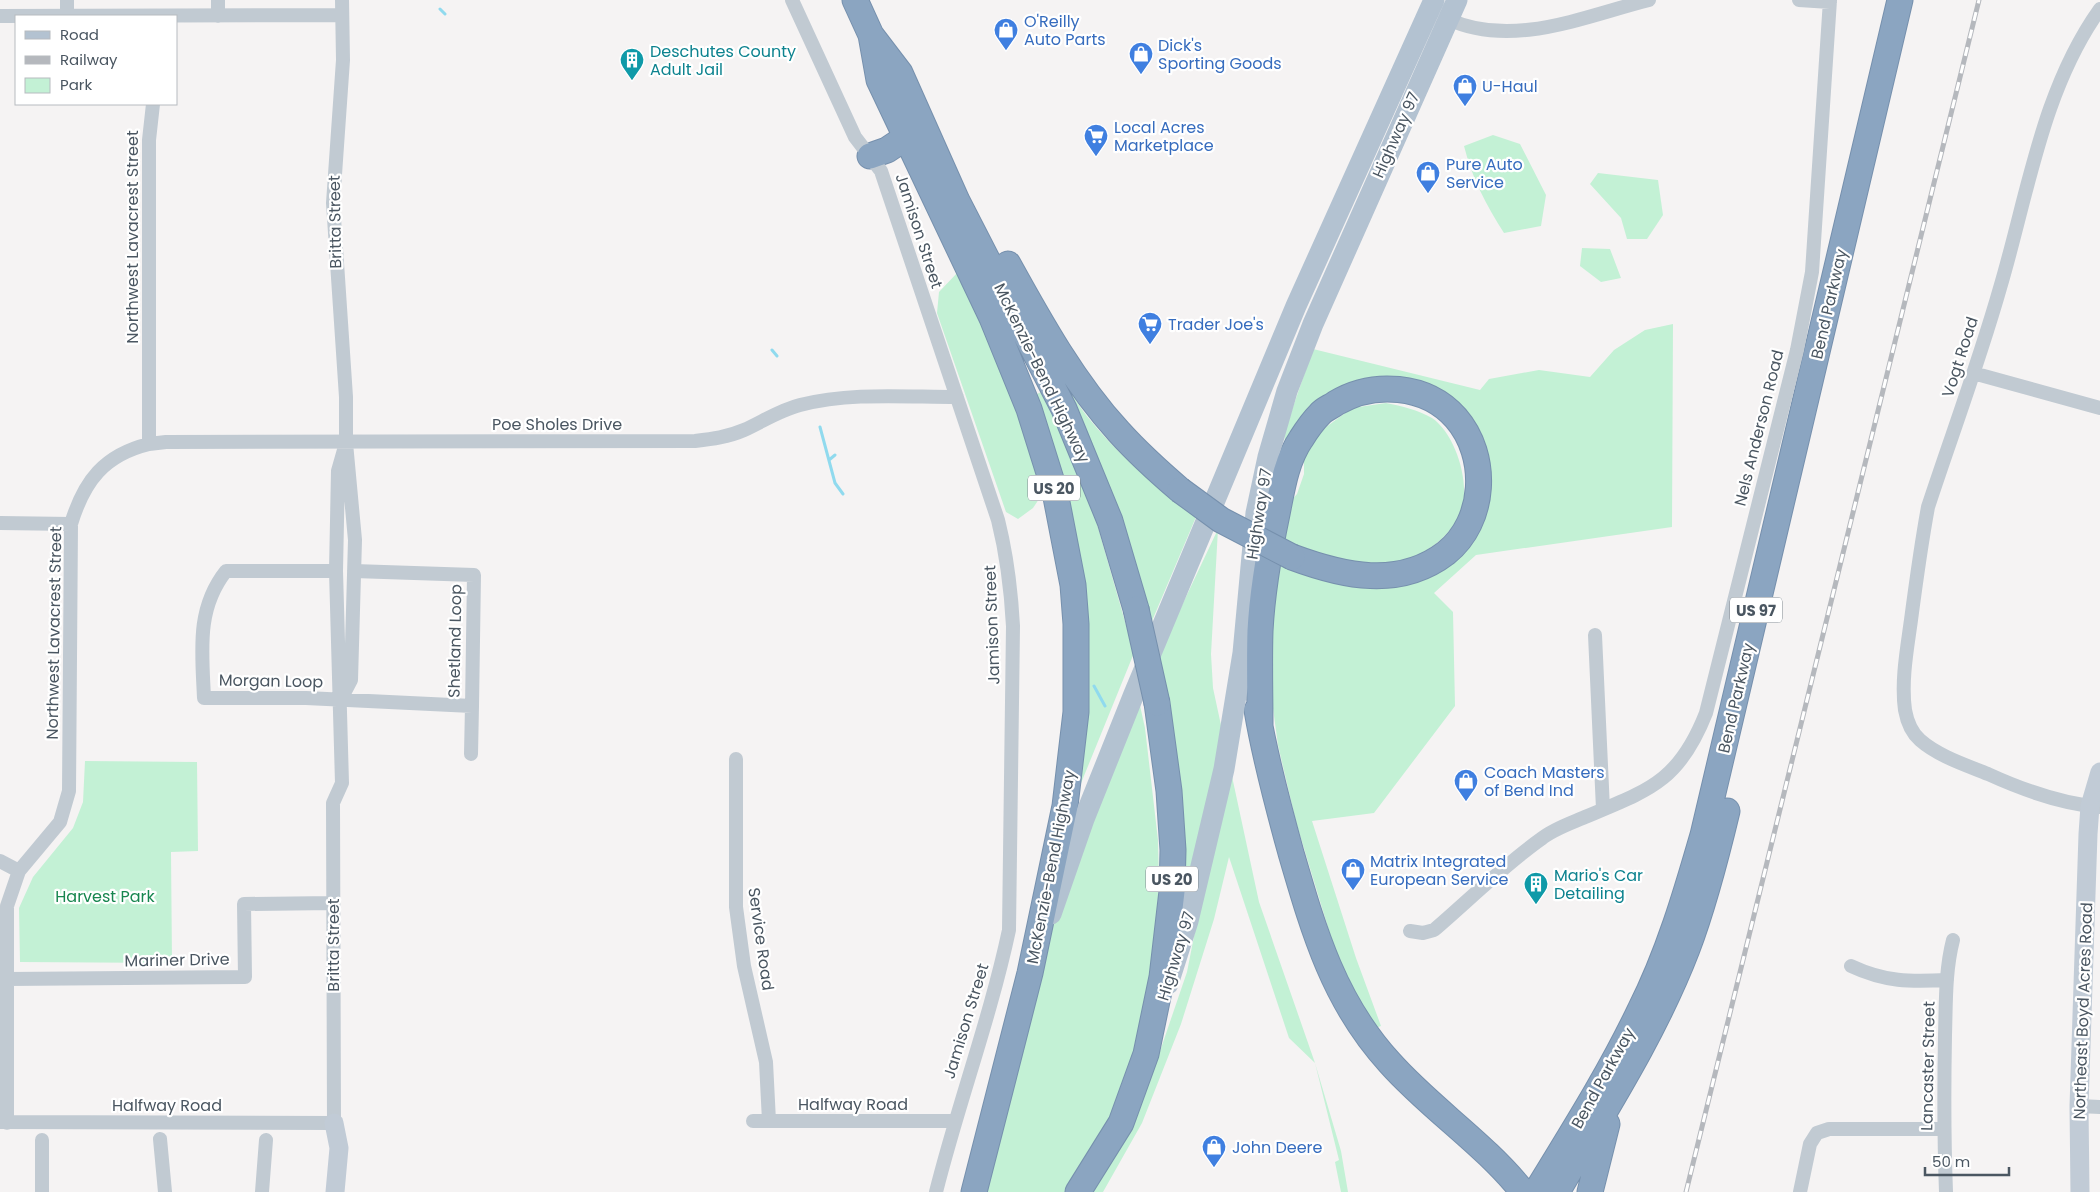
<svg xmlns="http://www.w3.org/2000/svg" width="2100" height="1192" viewBox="0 0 2100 1192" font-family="Poppins,sans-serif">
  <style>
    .green { fill: #c3f1d5 }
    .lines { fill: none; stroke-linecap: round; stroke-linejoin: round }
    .stream { stroke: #90daee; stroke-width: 3 }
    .highway-casing { stroke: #7690ad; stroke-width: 27 }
    .street { stroke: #c1cad2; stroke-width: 14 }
    .secondary { stroke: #c1cbd6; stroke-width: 19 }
    .primary { stroke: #b3c2d1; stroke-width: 21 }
    .highway { stroke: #8ba5c1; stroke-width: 25 }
    .rail-casing { stroke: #b5b8bd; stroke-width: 5 }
    .rail { stroke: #fff; stroke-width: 3; stroke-dasharray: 9; stroke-linecap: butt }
    .highway-bridge-casing { stroke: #7690ad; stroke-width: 27; stroke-linecap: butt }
    .highway-bridge { stroke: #8ba5c1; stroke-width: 25 }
    .labels { text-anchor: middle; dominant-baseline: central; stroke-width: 4.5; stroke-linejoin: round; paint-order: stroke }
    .shield { fill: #fff; stroke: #808990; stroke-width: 1 }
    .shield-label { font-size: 15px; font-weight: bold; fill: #4a5661 }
    .shop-label { font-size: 16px; fill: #366cbe; stroke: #fff; text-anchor: start }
    .culture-label { font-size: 16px; fill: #0d838f; stroke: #fff; text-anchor: start }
    .street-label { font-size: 16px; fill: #4a5661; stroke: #fff }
    .park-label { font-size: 16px; fill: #17864f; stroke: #fff }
  </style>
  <rect width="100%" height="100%" fill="#f5f3f3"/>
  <path class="green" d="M 1493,135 L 1520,144 L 1546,195 L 1541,226 L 1504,233 C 1486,205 1472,178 1464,146 Z
    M 1598,173 L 1658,180 L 1663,215 L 1647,239 L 1627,239 L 1621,218 L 1590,184 Z
    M 1582,248 L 1610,249 L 1621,278 L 1601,282 L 1580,266 Z
    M 958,272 C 992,343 1028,415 1043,493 L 1033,508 L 1018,519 L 1006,512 L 937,313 L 939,292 Z
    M 1673,324 L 1672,527 L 1476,555 L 1434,593 L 1453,612 L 1455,706 L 1374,813 L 1312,821 L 1356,958 L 1381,1026 L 1370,1030 L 1347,990 L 1296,822 L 1278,745 L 1271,694 L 1270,635 L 1276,559 L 1358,586 L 1473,533 L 1475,441 L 1392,380 L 1285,442 L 1284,433 L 1313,349 L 1480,390 L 1489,379 L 1539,370 L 1590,377 L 1614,350 L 1645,330 Z
    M 1042,344 C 1057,367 1070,394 1086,415 C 1117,454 1157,488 1196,517 L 1149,628 Z
    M 1041,392 L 1085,482 L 1134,653 L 1075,798 L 1082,655 L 1035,395 Z
    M 1386,403 C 1402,406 1418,410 1432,418 C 1456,434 1471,485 1461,511 C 1452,536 1424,556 1399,562 C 1360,571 1317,555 1282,539 L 1289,503 L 1297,494 L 1304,474 L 1304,454 L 1322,430 L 1352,408 Z
    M 1218,529 L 1211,654 L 1213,688 L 1259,902 L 1315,1063 L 1341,1151 L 1348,1192 L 1341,1192 L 1335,1162 L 1339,1160 L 1315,1063 L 1289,1038 L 1229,857 L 1214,919 L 1181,1024 L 1142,1123 L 1103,1192 L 1090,1192 L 1158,1057 L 1187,972 L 1197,921 L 1173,976 L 1151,671 Z
    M 1139,701 L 1145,728 L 1158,840 L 1159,882 L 1153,974 L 1140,1033 L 1111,1117 L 1065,1192 L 982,1192 L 1052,929 L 1084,827 Z
    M 85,761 L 197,762 L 198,851 L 171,852 L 172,963 L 20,962 L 19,908 L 33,877 L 73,828 L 83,802 Z"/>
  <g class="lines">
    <path class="stream" d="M 440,9 L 445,14
      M 772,350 L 777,356
      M 820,427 L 835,483 L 843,494
      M 829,460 L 835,455
      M 1094,686 L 1105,706"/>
    <defs>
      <path id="highway" d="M 855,0 L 871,35 L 900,73 L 957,201 L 1064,409 L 1110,521 L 1136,609
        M 871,35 L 879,80 L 992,318 L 1029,409 L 1055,492 L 1073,585 L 1076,624 L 1076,712 L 1065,806 L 1030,973 L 974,1192
        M 870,156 L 887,150 L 905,138
        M 1008,264 C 1040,322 1074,383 1119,432 C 1138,453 1159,472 1180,490
        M 1257,710 C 1265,758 1278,806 1291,853 C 1314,932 1334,1002 1390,1063 C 1431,1109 1484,1143 1523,1192
        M 1260,726 C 1260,694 1259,663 1260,631 C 1262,592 1269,552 1277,514 C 1282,489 1286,461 1301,439 C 1306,431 1313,421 1320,414 C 1324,409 1331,407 1336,403 C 1373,381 1426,384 1456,418 C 1489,456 1486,521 1446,553 C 1399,589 1343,576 1292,557
        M 1078,1192 L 1121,1123 L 1146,1054 L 1162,977 L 1172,891 L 1173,850 L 1169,791 L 1157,703
        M 1536,1192 C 1572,1133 1610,1073 1640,1010 C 1668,955 1686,894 1703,835 L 1900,0
        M 1557,1192 C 1603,1113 1654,1035 1687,949 C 1704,904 1716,857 1727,811
        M 1590,1192 L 1607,1124"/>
    </defs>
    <use href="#highway" class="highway-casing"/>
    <path class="street" d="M 67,0 L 67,16
      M 792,0 L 855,137 L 881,171 L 998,520 C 1007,556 1011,589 1013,626 L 1009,930 C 990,1019 958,1104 936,1192
      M 1799,0 L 1830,2
      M 2100,9 C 2042,90 2028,194 2000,288 C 1979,362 1952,434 1928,507 C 1921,545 1916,582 1911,620 C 1907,649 1901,681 1905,710 C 1907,721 1912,733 1920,740 C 1938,756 1966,765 1988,774 C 2023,790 2062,804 2100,807
      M 0,16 L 342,15
      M 218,16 L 218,0
      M 1448,19 C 1512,49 1585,16 1649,0
      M 1973,373 L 2100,408
      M 149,444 L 166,442 L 695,441 C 712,439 728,437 744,430 C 762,422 780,410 800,405 C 851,392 904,397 957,397
      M 0,523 L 71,524
      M 336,571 L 226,571 C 196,609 202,651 204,698 L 306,698 L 472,706 L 474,575 L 354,571
      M 1595,635 L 1603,809
      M 341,699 L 351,680 L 355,540 L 346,443 L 346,397 L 333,203 L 343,60 L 342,0
      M 471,754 L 472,706
      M 736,759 L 736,907 L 744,966 L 766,1062 L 769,1121
      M 0,861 L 19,871
      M 1410,931 L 1423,933 L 1434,930 C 1469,900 1503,866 1541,839 C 1553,829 1571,823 1585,817 C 1649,790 1679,782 1706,713 L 1797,350 L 1812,272 L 1830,0
      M 1851,966 C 1885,982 1910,982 1947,980
      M 8,979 L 245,977 L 244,904 L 333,903
      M 2079,1106 L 2100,1107
      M 753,1121 L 954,1121
      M 0,1122 L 334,1123 L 333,803 L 342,783 L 336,571 L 338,471 L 346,443
      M 7,1123 L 7,906 L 19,871 L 60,822 L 69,791 L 71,524 C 84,481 104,455 149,444 L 149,140 L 153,104
      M 160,1139 L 165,1192
      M 42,1140 L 42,1192
      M 262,1192 L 266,1140
      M 1800,1192 L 1810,1144 L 1817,1133 L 1829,1129 L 1944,1129
      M 1946,1192 C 1944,1140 1944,1088 1945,1035 C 1946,1004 1945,971 1953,940"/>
    <path class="secondary" d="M 334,1123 L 339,1148 L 335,1192
      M 2080,1192 L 2079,1106 L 2088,834 L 2090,806 L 2100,772"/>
    <path class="primary" d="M 1051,914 L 1084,819 L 1134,694 L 1296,306 L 1434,0
      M 1168,984 L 1188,921 L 1224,769 L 1243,653 L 1256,513 L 1268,457 L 1287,391 L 1313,324 L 1457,0"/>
    <use href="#highway" class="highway"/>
    <defs>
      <path id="rail" d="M 1686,1192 L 1979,0"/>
    </defs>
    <use href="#rail" class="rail-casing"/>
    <use href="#rail" class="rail"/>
    <defs>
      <path id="highway-bridge" d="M 1180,490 L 1221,520 L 1292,557
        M 1136,609 L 1157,703"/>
    </defs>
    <use href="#highway-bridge" class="highway-bridge-casing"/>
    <use href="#highway-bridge" class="highway-bridge"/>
  </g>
  <defs>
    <symbol id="shop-pin" viewBox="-11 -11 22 30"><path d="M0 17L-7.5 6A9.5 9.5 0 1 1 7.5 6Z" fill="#3f7fe0" stroke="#fff"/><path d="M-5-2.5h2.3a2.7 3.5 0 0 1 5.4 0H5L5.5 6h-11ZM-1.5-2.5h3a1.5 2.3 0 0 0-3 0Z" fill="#fff"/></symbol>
    <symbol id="building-pin" viewBox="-11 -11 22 30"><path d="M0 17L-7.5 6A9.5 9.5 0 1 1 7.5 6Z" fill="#0f9aa8" stroke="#fff"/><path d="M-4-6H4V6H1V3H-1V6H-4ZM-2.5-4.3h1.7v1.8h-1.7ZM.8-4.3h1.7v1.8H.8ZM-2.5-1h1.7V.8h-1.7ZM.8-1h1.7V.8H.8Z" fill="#fff"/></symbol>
    <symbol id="supermarket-pin" viewBox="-11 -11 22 30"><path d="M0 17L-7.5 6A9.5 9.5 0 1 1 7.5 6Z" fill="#3f7fe0" stroke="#fff"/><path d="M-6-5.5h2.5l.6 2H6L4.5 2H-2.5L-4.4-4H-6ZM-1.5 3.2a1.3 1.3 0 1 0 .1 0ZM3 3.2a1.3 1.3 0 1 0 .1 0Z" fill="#fff"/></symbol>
  </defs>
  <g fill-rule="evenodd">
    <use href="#shop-pin" x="992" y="16" width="28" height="38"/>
    <use href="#shop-pin" x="1127" y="40" width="28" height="38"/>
    <use href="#building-pin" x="618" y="46" width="28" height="38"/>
    <use href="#shop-pin" x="1451" y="72" width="28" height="38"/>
    <use href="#supermarket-pin" x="1082" y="122" width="28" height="38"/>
    <use href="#shop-pin" x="1414" y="159" width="28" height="38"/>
    <use href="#supermarket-pin" x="1136" y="310" width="28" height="38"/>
    <use href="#shop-pin" x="1452" y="767" width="28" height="38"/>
    <use href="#shop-pin" x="1339" y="856" width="28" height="38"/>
    <use href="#building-pin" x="1522" y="870" width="28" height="38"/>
    <use href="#shop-pin" x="1200" y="1133" width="28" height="38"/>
  </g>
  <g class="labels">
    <g class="shield">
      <rect x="1028" y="475.5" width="52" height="25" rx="4"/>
      <rect x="1730" y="597.5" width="52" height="25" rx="4"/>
      <rect x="1146" y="866.5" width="52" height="25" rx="4"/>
    </g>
    <g class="shield-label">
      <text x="1054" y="488">US 20</text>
      <text x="1756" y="610">US 97</text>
      <text x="1172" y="879">US 20</text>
    </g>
    <g class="shop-label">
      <text x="1024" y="21">O'Reilly<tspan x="1024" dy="18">Auto Parts</tspan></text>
      <text x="1158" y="45">Dick's<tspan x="1158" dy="18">Sporting Goods</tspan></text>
      <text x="1482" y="86">U-Haul</text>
      <text x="1114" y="127">Local Acres<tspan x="1114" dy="18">Marketplace</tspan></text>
      <text x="1446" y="164">Pure Auto<tspan x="1446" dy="18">Service</tspan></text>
      <text x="1168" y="324">Trader Joe's</text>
      <text x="1484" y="772">Coach Masters<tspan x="1484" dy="18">of Bend Ind</tspan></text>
      <text x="1370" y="861">Matrix Integrated<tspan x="1370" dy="18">European Service</tspan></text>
      <text x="1232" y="1147">John Deere</text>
    </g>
    <g class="culture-label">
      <text x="650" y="51">Deschutes County<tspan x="650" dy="18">Adult Jail</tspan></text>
      <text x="1554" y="875">Mario's Car<tspan x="1554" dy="18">Detailing</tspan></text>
    </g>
    <g class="street-label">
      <text transform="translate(1396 135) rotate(-66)">Highway 97</text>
      <text transform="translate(335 222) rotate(-91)">Britta Street</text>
      <text transform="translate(919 231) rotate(72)">Jamison Street</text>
      <text transform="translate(132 237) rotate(-90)">Northwest Lavacrest Street</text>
      <text transform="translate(1829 304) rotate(-77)">Bend Parkway</text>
      <text transform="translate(1960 357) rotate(-72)">Vogt Road</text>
      <text transform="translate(1042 373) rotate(64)">McKenzie-Bend Highway</text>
      <text x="557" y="424">Poe Sholes Drive</text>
      <text transform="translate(1759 428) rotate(-76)">Nels Anderson Road</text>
      <text transform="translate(1259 514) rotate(-81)">Highway 97</text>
      <text transform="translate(992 625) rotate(-92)">Jamison Street</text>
      <text transform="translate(54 633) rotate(-89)">Northwest Lavacrest Street</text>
      <text transform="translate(455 641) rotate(-89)">Shetland Loop</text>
      <text transform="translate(271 681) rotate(1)">Morgan Loop</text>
      <text transform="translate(1736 698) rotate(-77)">Bend Parkway</text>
      <text transform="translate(1051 867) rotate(-79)">McKenzie-Bend Highway</text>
      <text transform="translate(761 939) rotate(82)">Service Road</text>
      <text transform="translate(333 945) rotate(-90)">Britta Street</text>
      <text transform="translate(1176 956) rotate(-73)">Highway 97</text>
      <text transform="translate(177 960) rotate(-1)">Mariner Drive</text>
      <text transform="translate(2083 1011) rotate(-88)">Northeast Boyd Acres Road</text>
      <text transform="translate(966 1021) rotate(-73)">Jamison Street</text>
      <text transform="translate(1928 1066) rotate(-89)">Lancaster Street</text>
      <text transform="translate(1603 1078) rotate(-61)">Bend Parkway</text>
      <text x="853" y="1104">Halfway Road</text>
      <text x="167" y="1105">Halfway Road</text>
    </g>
    <g class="park-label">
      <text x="105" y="896">Harvest Park</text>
    </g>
  </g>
  <rect x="15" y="15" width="162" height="90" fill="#ffffff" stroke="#b7bbc0"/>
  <rect x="25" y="31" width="25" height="8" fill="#b3c2d1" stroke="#b7bbc0"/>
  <text x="60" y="40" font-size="15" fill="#4a5661">Road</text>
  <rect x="25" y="56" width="25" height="8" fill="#b5b8bd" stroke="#b7bbc0"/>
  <text x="60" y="65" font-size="15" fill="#4a5661">Railway</text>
  <rect x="25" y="78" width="25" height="15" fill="#c3f1d5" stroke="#b7bbc0"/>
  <text x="60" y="90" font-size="15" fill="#4a5661">Park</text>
  <path d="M1925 1167v8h84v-8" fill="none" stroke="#4a5661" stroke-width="2.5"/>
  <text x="1932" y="1167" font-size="15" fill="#4a5661" stroke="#ffffff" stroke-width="4" paint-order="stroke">50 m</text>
</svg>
